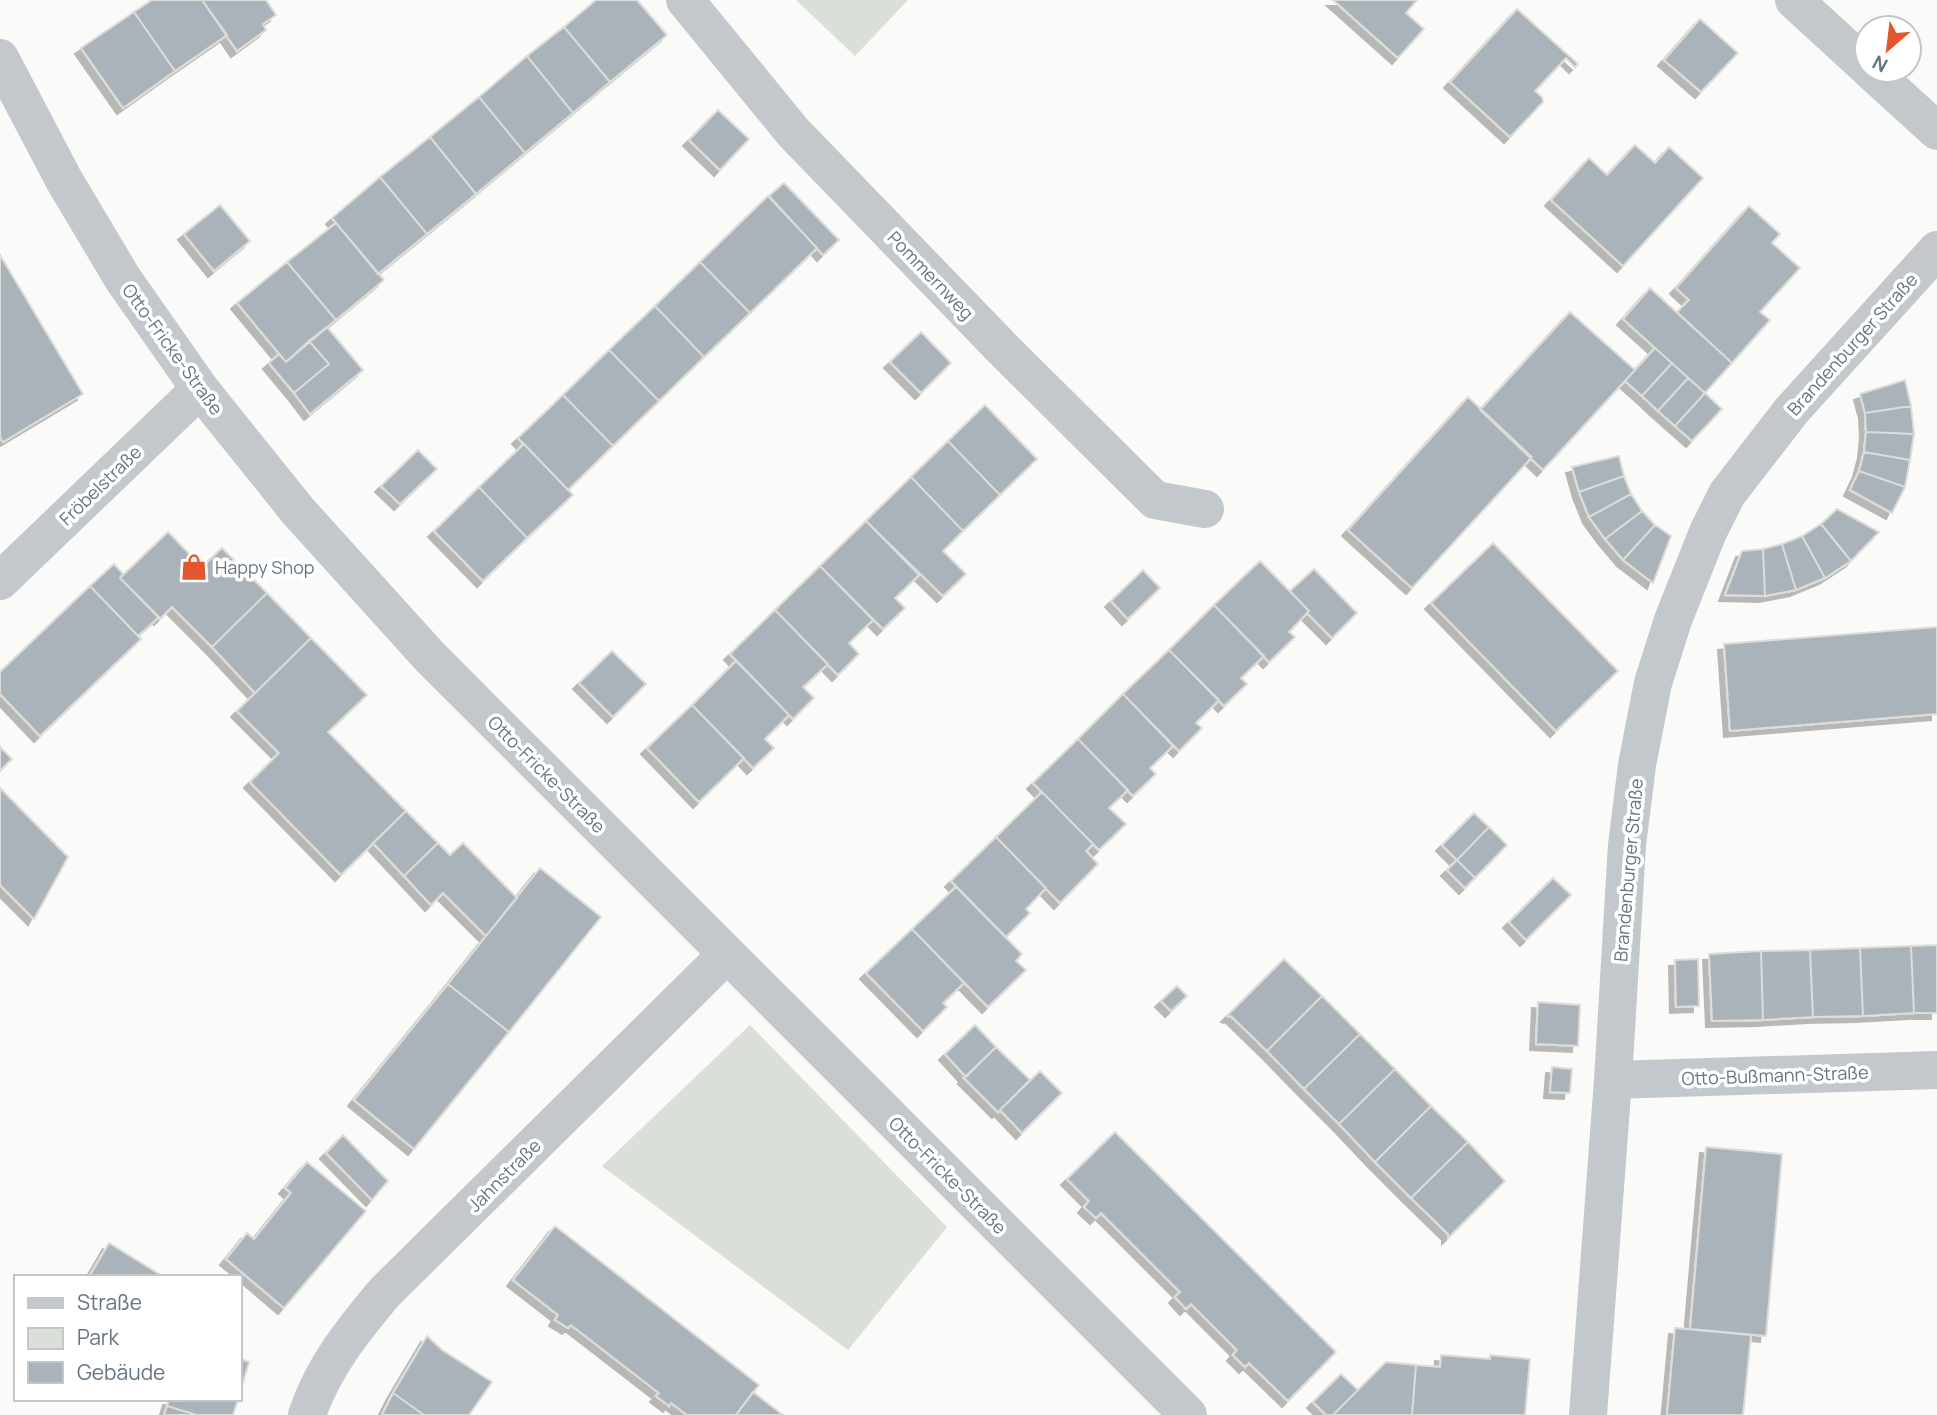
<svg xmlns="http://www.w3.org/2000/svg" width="1937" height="1415" viewBox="0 0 1937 1415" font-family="Manrope,sans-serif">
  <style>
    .green { fill: #dadfd7 }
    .building { fill: #aab3b9; stroke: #dcdcda; stroke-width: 2; filter: url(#shadow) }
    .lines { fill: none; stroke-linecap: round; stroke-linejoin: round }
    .minor { stroke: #c3c8cc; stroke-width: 38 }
    .labels { text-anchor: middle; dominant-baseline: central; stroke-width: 7; stroke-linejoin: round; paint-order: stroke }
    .street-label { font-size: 18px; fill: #657683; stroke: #fff }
    .poi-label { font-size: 18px; fill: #657683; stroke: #fff; text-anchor: start }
  </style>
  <defs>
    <filter id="shadow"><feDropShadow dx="-6" dy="6" stdDeviation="0" flood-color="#0004"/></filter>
  </defs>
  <rect width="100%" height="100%" fill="#fafaf8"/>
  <path class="green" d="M 796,0 L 908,0 L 855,56 Z
    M 750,1025 L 947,1227 L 848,1350 L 602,1166 Z"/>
  <path class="building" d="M 152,0 L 202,0 L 227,35 L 175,71 L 134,12 Z
    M 202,0 L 266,0 L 276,15 L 263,24 L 266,30 L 237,51 Z
    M 596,0 L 637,0 L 667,35 L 610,82 L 564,27 Z
    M 1333,0 L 1417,0 L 1406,13 L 1424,29 L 1398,58 Z
    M 1517,9 L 1578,64 L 1575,67 L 1566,58 L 1535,91 L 1542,97 L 1543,102 L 1510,137 L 1450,82 Z
    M 134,12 L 175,71 L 123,108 L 81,48 Z
    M 1700,19 L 1738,53 L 1701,92 L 1664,60 Z
    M 564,27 L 610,82 L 573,113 L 527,56 Z
    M 527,56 L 573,113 L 525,153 L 479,97 Z
    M 479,97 L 525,153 L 476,194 L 430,137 Z
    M 718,110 L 749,139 L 720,170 L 689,140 Z
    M 430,137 L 476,194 L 427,234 L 380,177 Z
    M 1635,145 L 1655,163 L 1669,147 L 1703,178 L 1623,266 L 1551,200 L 1589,158 L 1607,175 Z
    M 380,177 L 427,234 L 378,274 L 332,218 Z
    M 784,183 L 839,240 L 823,255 L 769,196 Z
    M 768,196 L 817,248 L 750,313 L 700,262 Z
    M 220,205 L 250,241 L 214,271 L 184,234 Z
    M 1749,206 L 1780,234 L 1772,243 L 1800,268 L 1760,312 L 1770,320 L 1732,363 L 1677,312 L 1689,300 L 1676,288 Z
    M 336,223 L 384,280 L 336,320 L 287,262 Z
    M 0,255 L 83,394 L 3,442 L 0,437 Z
    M 287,262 L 336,320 L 286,362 L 237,303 Z
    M 700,262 L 750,313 L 704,357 L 655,306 Z
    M 1650,288 L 1732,363 L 1705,393 L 1623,319 Z
    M 655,306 L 704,357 L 659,401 L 609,350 Z
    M 1570,312 L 1635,370 L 1543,470 L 1480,410 Z
    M 327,327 L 363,370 L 310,414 L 294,393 L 329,364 L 309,341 Z
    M 921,332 L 951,363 L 921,393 L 890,362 Z
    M 309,341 L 329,364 L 294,393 L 269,363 L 279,354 L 286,362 Z
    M 1655,348 L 1672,363 L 1642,396 L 1625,381 Z
    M 609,350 L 659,401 L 613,446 L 563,395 Z
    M 1672,363 L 1688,378 L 1658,411 L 1642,396 Z
    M 1688,378 L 1705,393 L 1675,426 L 1658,411 Z
    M 1905,380 L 1911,406 L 1865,413 L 1860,394 Z
    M 1705,393 L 1722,409 L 1692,441 L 1675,426 Z
    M 563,395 L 613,446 L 568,490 L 518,438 Z
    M 1468,397 L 1532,457 L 1412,588 L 1348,530 Z
    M 985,405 L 1037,459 L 1000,495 L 948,441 Z
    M 1911,406 L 1914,434 L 1866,432 L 1865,413 Z
    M 1866,432 L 1914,434 L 1910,460 L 1864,452 Z
    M 948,441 L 1000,495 L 963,531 L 911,477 Z
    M 524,444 L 573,495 L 527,538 L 479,487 Z
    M 418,450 L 437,469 L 400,504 L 381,486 Z
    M 1864,452 L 1910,460 L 1905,487 L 1859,471 Z
    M 1619,456 L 1624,476 L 1579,492 L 1572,467 Z
    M 1859,471 L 1905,487 L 1892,513 L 1850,490 Z
    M 1624,476 L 1631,494 L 1589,517 L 1579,492 Z
    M 911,477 L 963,531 L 943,551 L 966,574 L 943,596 L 866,521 Z
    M 479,487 L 527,538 L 483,581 L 434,531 Z
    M 1631,494 L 1642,511 L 1605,539 L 1589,517 Z
    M 1837,509 L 1879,532 L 1851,561 L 1821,524 Z
    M 1642,511 L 1655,525 L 1623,560 L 1605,539 Z
    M 866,521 L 919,575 L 895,598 L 905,608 L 883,629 L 820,566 Z
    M 1821,524 L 1851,561 L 1825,578 L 1802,536 Z
    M 1655,525 L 1671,536 L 1653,583 L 1623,560 Z
    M 168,532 L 202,567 L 222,548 L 267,593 L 212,647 L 172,607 L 160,619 L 120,578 Z
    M 1802,536 L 1825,578 L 1796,590 L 1782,544 Z
    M 1493,543 L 1618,671 L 1556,731 L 1431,603 Z
    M 1782,544 L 1796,590 L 1765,596 L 1763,549 Z
    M 1763,549 L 1765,596 L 1725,595 L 1742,551 Z
    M 1260,561 L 1309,611 L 1289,632 L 1295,637 L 1269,662 L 1214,605 Z
    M 114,564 L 123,574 L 120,578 L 159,617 L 138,636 L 90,586 Z
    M 820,566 L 873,620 L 849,643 L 859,654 L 838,675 L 775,610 Z
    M 1314,569 L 1357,613 L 1332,638 L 1307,613 L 1309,611 L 1290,591 Z
    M 1143,570 L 1160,588 L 1128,619 L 1111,601 Z
    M 90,586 L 141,639 L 40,736 L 0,694 L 0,672 Z
    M 267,593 L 311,638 L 255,693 L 212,647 Z
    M 1214,605 L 1264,656 L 1241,678 L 1247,684 L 1224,706 L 1169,650 Z
    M 775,610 L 828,664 L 803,687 L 814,698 L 793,719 L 730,654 Z
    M 1937,627 L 1937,714 L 1730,731 L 1724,644 Z
    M 311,638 L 367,695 L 328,732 L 406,811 L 341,875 L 250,782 L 279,753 L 237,711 Z
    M 1169,650 L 1219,700 L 1196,723 L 1202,728 L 1179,751 L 1123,694 Z
    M 612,651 L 646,684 L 613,717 L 579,683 Z
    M 736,661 L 789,715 L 765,739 L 774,748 L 753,768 L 692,705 Z
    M 1123,694 L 1173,746 L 1150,768 L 1156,774 L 1133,796 L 1078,739 Z
    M 692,705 L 744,758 L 699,802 L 647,748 Z
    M 1078,739 L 1128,790 L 1109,808 L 1126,824 L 1099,850 L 1033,783 Z
    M 0,747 L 12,759 L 0,771 Z
    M 0,788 L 68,857 L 34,919 L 0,885 Z
    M 1042,792 L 1093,844 L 1086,851 L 1098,864 L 1060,903 L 996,837 Z
    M 406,811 L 438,843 L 404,876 L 373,843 Z
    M 1474,813 L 1489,827 L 1457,860 L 1442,845 Z
    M 1489,827 L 1507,845 L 1475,878 L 1457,860 Z
    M 996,837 L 1046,888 L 1026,909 L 1030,913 L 1006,937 L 951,881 Z
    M 438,843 L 450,855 L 463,843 L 517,898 L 486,936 L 443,893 L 431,905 L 404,876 Z
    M 1457,860 L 1475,878 L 1465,888 L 1447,870 Z
    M 540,868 L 601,917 L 509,1032 L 448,984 Z
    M 1553,878 L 1571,895 L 1526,940 L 1509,922 Z
    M 956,887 L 1022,954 L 1016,961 L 1026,970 L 988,1007 L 912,929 Z
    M 912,929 L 964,983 L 943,1003 L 947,1007 L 923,1031 L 866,973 Z
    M 1937,945 L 1937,1013 L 1914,1013 L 1911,946 Z
    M 1911,946 L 1914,1013 L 1863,1016 L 1860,948 Z
    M 1860,948 L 1863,1016 L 1813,1017 L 1810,950 Z
    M 1810,950 L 1813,1017 L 1763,1020 L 1761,951 Z
    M 1761,951 L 1763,1020 L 1712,1021 L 1709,954 Z
    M 1284,959 L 1322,996 L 1267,1051 L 1231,1016 L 1229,1017 L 1227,1016 Z
    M 1698,959 L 1699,1006 L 1676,1007 L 1675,960 Z
    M 448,984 L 509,1032 L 414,1149 L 354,1100 Z
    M 1177,986 L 1187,996 L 1171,1011 L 1161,1001 Z
    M 1322,996 L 1360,1034 L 1304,1089 L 1267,1051 Z
    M 1538,1002 L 1580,1005 L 1578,1046 L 1536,1044 Z
    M 975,1025 L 996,1047 L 966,1077 L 945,1054 Z
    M 1360,1034 L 1395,1069 L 1339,1124 L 1304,1089 Z
    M 996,1047 L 1030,1080 L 998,1112 L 964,1078 Z
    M 1552,1067 L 1572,1069 L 1570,1093 L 1550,1092 Z
    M 1395,1069 L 1431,1106 L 1375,1162 L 1339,1124 Z
    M 1040,1071 L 1062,1093 L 1022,1133 L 1000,1110 Z
    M 1431,1106 L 1468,1142 L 1411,1198 L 1375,1162 Z
    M 1115,1132 L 1336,1352 L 1288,1401 L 1249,1363 L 1245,1367 L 1233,1355 L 1237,1350 L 1191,1304 L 1186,1309 L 1175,1297 L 1180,1292 L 1101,1213 L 1096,1218 L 1084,1207 L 1089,1201 L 1067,1179 Z
    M 343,1135 L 388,1181 L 372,1200 L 326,1153 Z
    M 1468,1142 L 1505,1181 L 1448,1238 L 1448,1234 L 1411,1198 Z
    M 1706,1147 L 1782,1154 L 1766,1336 L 1690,1329 Z
    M 307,1162 L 366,1211 L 284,1308 L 226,1259 L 247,1233 L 254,1239 L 291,1193 L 285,1188 Z
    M 555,1226 L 759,1385 L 736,1415 L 687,1415 L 671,1403 L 669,1406 L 656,1396 L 659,1393 L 571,1325 L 568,1328 L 555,1320 L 558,1315 L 513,1280 Z
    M 109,1243 L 164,1277 L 89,1277 Z
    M 1675,1328 L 1751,1335 L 1743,1415 L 1667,1415 Z
    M 427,1336 L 442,1350 L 492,1382 L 469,1415 L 424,1415 L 393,1393 Z
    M 1441,1355 L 1490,1359 L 1490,1355 L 1530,1359 L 1525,1415 L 1412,1415 L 1416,1365 L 1440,1367 Z
    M 240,1359 L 249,1362 L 240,1393 Z
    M 1386,1362 L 1416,1365 L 1412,1415 L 1333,1415 Z
    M 1341,1374 L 1358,1390 L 1333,1415 L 1326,1415 L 1313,1402 Z
    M 753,1392 L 783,1415 L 736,1415 Z
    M 393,1393 L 424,1415 L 382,1415 Z
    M 169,1399 L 238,1399 L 233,1415 L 197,1415 L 167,1406 Z
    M 167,1406 L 197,1415 L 164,1415 Z"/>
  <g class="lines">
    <path class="minor" d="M 685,0 L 793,132 L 1002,348 L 1155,500 L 1205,509
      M 1794,0 L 1867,67
      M 0,58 L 64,180 L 123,279 L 200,389 L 298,511 L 430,657 L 1188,1415
      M 1870,70 L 1937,131
      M 0,581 L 200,389
      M 1613,1080 L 1937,1070
      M 307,1415 C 323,1367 353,1330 385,1292 L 727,954
      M 1588,1415 L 1613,1080 L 1627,845 L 1637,765 L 1653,683 L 1673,620 L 1708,532 L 1727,494 L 1792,410 L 1937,250"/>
  </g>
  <defs>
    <symbol id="shop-bare" viewBox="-9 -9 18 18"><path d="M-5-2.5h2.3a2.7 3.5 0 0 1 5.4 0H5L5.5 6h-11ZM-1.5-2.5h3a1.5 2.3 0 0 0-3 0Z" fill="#e4572e" stroke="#fff" stroke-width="2.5" paint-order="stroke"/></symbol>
  </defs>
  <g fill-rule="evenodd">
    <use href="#shop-bare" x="175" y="548" width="38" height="38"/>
  </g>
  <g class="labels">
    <g class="street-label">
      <text transform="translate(931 275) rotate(46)">Pommernweg</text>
      <text transform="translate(1852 344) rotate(-48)">Brandenburger Straße</text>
      <text transform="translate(173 349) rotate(54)">Otto-Fricke-Straße</text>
      <text transform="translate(100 485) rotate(-44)">Fröbelstraße</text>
      <text transform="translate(547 774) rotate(45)">Otto-Fricke-Straße</text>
      <text transform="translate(1628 870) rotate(-85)">Brandenburger Straße</text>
      <text transform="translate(1775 1075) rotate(-2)">Otto-Bußmann-Straße</text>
      <text transform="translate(504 1175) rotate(-45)">Jahnstraße</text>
      <text transform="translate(948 1175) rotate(45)">Otto-Fricke-Straße</text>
    </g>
    <g class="poi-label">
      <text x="215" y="567">Happy Shop</text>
    </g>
  </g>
  <rect x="14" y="1275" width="228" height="126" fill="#ffffff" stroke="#c1c8cd" stroke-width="2"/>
  <rect x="28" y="1298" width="35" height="10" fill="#c3c8cc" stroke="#c1c8cd" stroke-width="2"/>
  <text x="77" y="1310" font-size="21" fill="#657683">Straße</text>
  <rect x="28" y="1328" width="35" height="21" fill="#dadfd7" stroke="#c1c8cd" stroke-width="2"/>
  <text x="77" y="1345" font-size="21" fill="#657683">Park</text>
  <rect x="28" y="1362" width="35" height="21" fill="#aab3b9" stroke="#c1c8cd" stroke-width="2"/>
  <text x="77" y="1380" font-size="21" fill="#657683">Gebäude</text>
  <g transform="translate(1888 49) rotate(208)"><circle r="33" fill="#ffffff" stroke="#c1c8cd" stroke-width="2"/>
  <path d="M0-5L12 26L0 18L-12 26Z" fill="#e4572e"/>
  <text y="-10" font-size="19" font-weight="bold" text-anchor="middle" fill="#657683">N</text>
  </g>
</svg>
